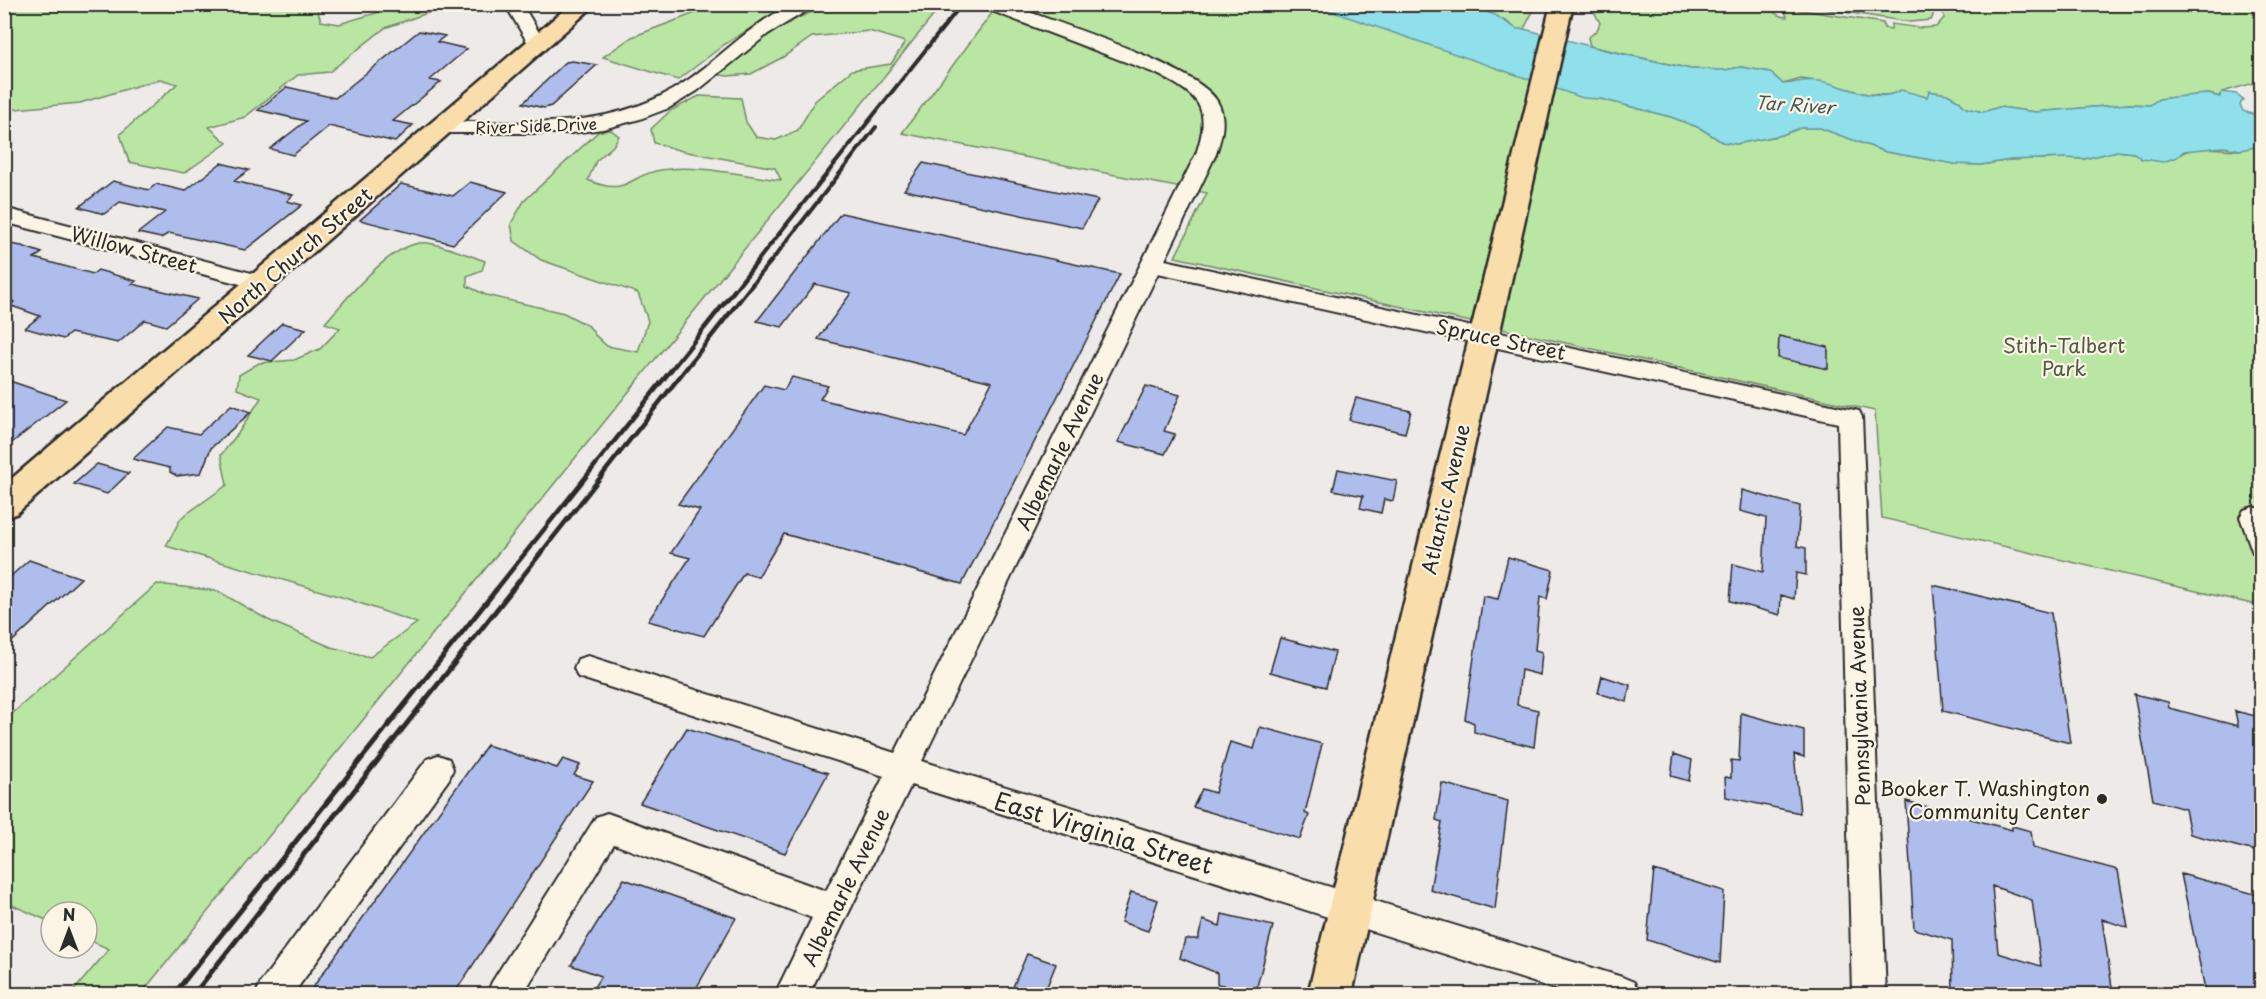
<svg xmlns="http://www.w3.org/2000/svg" width="2266" height="999" viewBox="0 0 2266 999" font-family="'Playpen Sans',sans-serif">
  <style>
    .green { fill: #bae6a3; stroke: #728867; stroke-width: 1.5 }
    .water { fill: #8fe0ea; stroke: #67989e; stroke-width: 1.5 }
    .building { fill: #afbded; stroke: #2b2b2b; stroke-width: 1.5; fill-rule: evenodd }
    .lines { fill: none; stroke-linecap: round; stroke-linejoin: round }
    .minor-casing { stroke: #2b2b2b; stroke-width: 4 }
    .major-casing { stroke: #2b2b2b; stroke-width: 5 }
    .minor { fill: #fcf5e5; fill-rule: evenodd }
    .major { fill: #f9ddab; fill-rule: evenodd }
    .rail-far2 { stroke: #2b2b2b; stroke-width: 4 }
    .rail-far1 { stroke: #2b2b2b; stroke-width: 4.5 }
    .rail { stroke: #2b2b2b; stroke-width: 5 }
    .poi-dot { fill: #2b2b2b; stroke: #fcf5e5; stroke-width: 2 }
    .labels { text-anchor: middle; dominant-baseline: central; stroke-width: 4.5; stroke-linejoin: round; paint-order: stroke }
    .far-street-label { font-size: 16px; fill: #2b2b2b; stroke: #fcf5e5 }
    .far-water-label { font-size: 18px; font-style: italic; fill: #44585b; stroke: #fcf5e5 }
    .street-label { font-size: 20px; fill: #2b2b2b; stroke: #fcf5e5 }
    .park-label { font-size: 20px; fill: #4f5a49; stroke: #fcf5e5 }
    .poi-label { font-size: 20px; fill: #2b2b2b; stroke: #fcf5e5; text-anchor: end }
    .near-street-label { font-size: 24px; fill: #2b2b2b; stroke: #fcf5e5 }
  </style>
  <rect width="100%" height="100%" fill="#edeae7"/>
  <filter id="ink" filterUnits="userSpaceOnUse"><feTurbulence type="fractalNoise" baseFrequency=".0167" numOctaves="2"/><feDisplacementMap in="SourceGraphic" scale="12" xChannelSelector="R" yChannelSelector="G"/><feConvolveMatrix kernelMatrix="1 2 1 2 8 2 1 2 1" color-interpolation-filters="sRGB"/></filter>
  <g filter="url(#ink)">
    <path class="green" d="M 5,4 L 316,5 L 321,21 L 339,24 L 403,5 L 450,5 L 385,28 L 329,72 L 298,75 L 245,117 L 209,127 L 227,143 L 184,173 L 129,162 L 120,134 L 177,84 L 160,79 L 80,103 L 5,110 Z
      M 719,4 L 788,5 L 725,44 L 678,80 L 603,57 L 632,37 Z
      M 843,4 L 942,5 L 141,994 L 71,994 L 109,949 L 87,939 L 87,912 L 51,912 L 51,922 L 5,902 L 4,721 L 157,584 L 218,591 L 268,620 L 331,647 L 370,657 L 417,623 L 345,598 L 166,546 L 181,518 L 227,485 L 221,455 L 239,432 L 261,398 L 237,389 L 239,375 L 259,363 L 294,360 L 320,349 L 340,328 L 325,323 C 346,300 393,238 428,243 C 447,246 467,255 485,261 L 482,270 L 467,276 L 467,286 L 486,295 L 564,313 L 589,326 L 595,335 L 607,346 L 638,352 L 648,321 L 638,293 L 541,260 L 514,241 L 511,224 L 524,201 L 599,131 L 611,130 L 619,136 L 613,146 L 596,161 L 588,180 C 629,198 629,174 661,170 C 697,164 744,176 781,180 L 775,168 L 682,151 L 654,143 L 651,129 L 670,111 L 699,96 L 741,98 L 746,122 L 756,137 L 776,140 L 798,130 L 815,101 L 852,70 L 891,64 L 905,42 L 869,31 L 812,37 L 783,57 L 751,74 L 728,76 L 713,74 L 774,28 L 812,12 Z
      M 1313,4 L 1583,97 L 1601,99 L 1671,117 L 1700,128 L 1722,142 L 1736,144 L 1782,135 L 1800,128 L 1820,128 L 1886,152 L 1955,164 L 1981,165 L 2010,160 L 2065,158 L 2084,159 L 2117,151 L 2134,153 L 2142,159 L 2177,157 C 2192,143 2220,150 2239,150 C 2246,150 2255,144 2261,141 L 2261,606 L 1882,518 L 1875,411 L 1175,257 L 1207,193 L 902,133 L 998,5 Z
      M 1582,4 L 1763,5 C 1773,9 1775,17 1787,17 L 1785,11 L 1789,8 L 1883,23 L 1884,28 L 1891,29 L 1891,24 L 1921,28 L 1936,27 L 1944,18 L 1943,5 L 2261,5 L 2261,81 L 2222,92 L 2221,97 L 2208,94 L 2159,99 L 2150,105 L 2129,104 L 2036,112 L 1999,107 L 1983,112 L 1966,108 L 1958,100 L 1947,94 L 1929,91 L 1928,97 L 1867,94 L 1823,82 L 1801,79 L 1783,84 L 1770,72 L 1741,67 L 1725,70 L 1691,69 L 1590,46 L 1588,38 L 1597,30 L 1600,23 L 1591,6 L 1586,7 Z
      M 1468,5 L 1536,5 L 1524,29 L 1517,30 L 1507,22 Z
      M 1798,5 L 1932,5 L 1933,16 L 1931,20 L 1910,22 Z"/>
    <path class="water" d="M 1313,5 L 1468,5 L 1495,15 L 1517,29 L 1524,29 L 1605,50 L 1691,69 L 1725,70 L 1741,67 L 1770,72 L 1783,84 C 1799,83 1802,79 1820,81 C 1846,85 1876,105 1901,90 L 1927,97 L 1929,91 L 1947,94 L 1958,100 L 1966,108 L 1983,112 L 1999,107 L 2036,112 L 2129,104 L 2150,105 L 2159,99 L 2174,97 L 2208,94 L 2220,97 L 2222,92 L 2236,94 L 2243,100 L 2240,105 L 2243,111 L 2261,117 L 2261,141 L 2255,147 L 2241,150 L 2224,147 L 2184,151 L 2177,157 L 2163,162 L 2142,159 L 2134,153 L 2117,151 L 2084,159 L 2065,158 L 2010,160 L 1981,165 L 1955,164 L 1886,152 L 1820,128 L 1800,128 L 1782,135 L 1736,144 L 1722,142 L 1700,128 L 1671,117 L 1601,99 L 1583,98 Z"/>
    <path class="building" d="M 419,31 L 445,36 L 437,42 L 467,49 L 430,80 L 441,82 L 393,121 L 413,125 L 395,142 L 329,126 L 293,155 L 270,149 L 306,121 L 258,110 L 287,87 L 335,98 Z
      M 572,61 L 597,65 L 551,106 L 544,108 L 523,103 L 566,62 Z
      M 221,163 L 249,170 L 234,181 L 293,195 L 287,201 L 302,205 L 245,250 L 169,233 L 161,238 L 138,233 L 165,212 L 120,202 L 104,214 L 79,207 L 113,181 L 149,190 L 156,184 L 185,191 Z
      M 923,163 L 1098,200 L 1082,228 L 904,190 Z
      M 470,182 L 507,192 L 453,244 L 360,220 L 401,184 L 453,196 Z
      M 841,213 L 1120,274 L 962,584 L 784,534 L 758,577 L 744,573 L 704,636 L 648,621 L 690,558 L 671,553 L 700,510 L 678,504 L 764,385 L 784,390 L 792,377 L 828,386 L 820,399 L 963,435 L 992,382 L 818,339 L 851,293 L 815,284 L 782,327 L 757,321 Z
      M 4,243 L 22,246 L 42,253 L 34,258 L 93,274 L 98,270 L 136,281 L 132,284 L 198,299 L 166,326 L 145,320 L 118,343 L 71,333 L 63,339 L 25,328 L 40,316 L 9,305 L 14,302 L 4,297 Z
      M 282,323 L 306,329 L 272,361 L 248,355 Z
      M 1779,336 L 1828,347 L 1828,369 L 1778,358 Z
      M 4,379 L 66,400 L 4,449 Z
      M 1146,386 L 1180,395 L 1164,431 L 1175,434 L 1165,454 L 1118,442 Z
      M 1356,398 L 1411,411 L 1405,433 L 1349,420 Z
      M 231,405 L 251,412 L 211,448 L 201,473 L 177,476 L 170,472 L 170,468 L 133,459 L 168,427 L 199,434 Z
      M 97,464 L 129,473 L 107,494 L 74,484 Z
      M 1338,469 L 1397,481 L 1393,501 L 1384,499 L 1381,513 L 1360,508 L 1363,496 L 1333,490 Z
      M 1742,490 L 1800,506 L 1797,546 L 1806,548 L 1806,575 L 1796,573 L 1794,599 L 1781,595 L 1780,615 L 1730,601 L 1733,564 L 1763,572 L 1766,518 L 1740,511 Z
      M 1508,557 L 1553,570 L 1547,599 L 1540,597 L 1535,650 L 1542,652 L 1540,675 L 1521,670 L 1517,705 L 1538,710 L 1534,747 L 1474,732 L 1474,723 L 1465,719 L 1483,596 L 1498,599 Z
      M 29,560 L 81,578 L 4,649 L 4,582 Z
      M 1933,585 L 2051,613 L 2070,743 L 1943,711 Z
      M 1280,638 L 1335,652 L 1326,687 L 1270,672 Z
      M 1602,676 L 1630,685 L 1627,702 L 1598,693 Z
      M 2134,694 L 2168,702 L 2169,708 L 2238,726 L 2235,711 L 2260,717 L 2262,853 L 2190,834 L 2185,809 L 2153,800 Z
      M 1741,713 L 1804,730 L 1804,757 L 1794,754 L 1800,813 L 1726,797 L 1725,777 L 1731,778 L 1731,760 L 1739,761 Z
      M 1260,727 L 1322,744 L 1305,813 L 1309,815 L 1300,839 L 1193,807 L 1202,789 L 1215,793 L 1230,742 L 1254,749 Z
      M 687,728 L 828,773 L 785,853 L 640,803 Z
      M 487,745 L 557,768 L 563,759 L 580,765 L 574,775 L 593,781 L 454,994 L 308,994 Z
      M 1674,754 L 1692,760 L 1689,781 L 1671,776 Z
      M 1442,783 L 1508,801 L 1495,909 L 1430,890 L 1442,822 L 1436,820 Z
      M 1906,801 L 2012,830 L 2012,826 L 2031,831 L 2033,847 L 2118,870 L 2128,928 L 2102,919 L 2113,994 L 1953,994 L 1952,940 L 1914,929 ZM 1992,886 L 2032,900 L 2041,966 L 1998,953 Z
      M 1654,870 L 1724,891 L 1720,963 L 1647,940 Z
      M 2181,874 L 2262,896 L 2262,994 L 2206,994 Z
      M 624,879 L 736,918 L 693,994 L 613,994 L 594,987 L 601,976 L 571,965 Z
      M 1131,892 L 1158,900 L 1148,931 L 1121,922 Z
      M 1222,914 L 1273,926 L 1255,994 L 1221,994 L 1224,985 L 1217,984 L 1217,973 L 1180,958 L 1185,939 L 1198,939 L 1203,920 L 1220,926 Z
      M 1027,954 L 1056,964 L 1044,994 L 1010,994 Z"/>
    <g class="lines">
      <defs>
        <path id="minor" d="M 505,4 L 522,4 L 547,46 L 544,50 L 532,50 Z
          M 794,4 L 818,4 L 768,34 L 697,91 L 669,108 L 640,119 L 603,129 L 571,133 L 443,133 L 436,131 L 433,127 L 436,123 L 443,121 C 525,123 610,131 682,84 C 720,59 751,22 794,4 Z
          M 982,4 L 1007,4 C 1051,21 1197,66 1217,101 C 1227,118 1222,136 1216,154 L 1165,260 L 1859,411 L 1862,417 L 1886,994 L 1852,994 L 1838,423 L 1158,273 L 922,761 L 1622,977 L 1634,982 L 1639,994 L 1571,994 L 911,785 L 809,994 L 775,994 L 812,918 L 614,844 L 523,994 L 487,994 L 492,982 L 596,817 L 607,813 L 826,891 L 884,776 L 578,677 L 574,668 L 578,659 L 588,656 L 895,753 L 1196,154 C 1212,107 1199,95 1157,74 L 984,8 Z
          M 4,208 L 263,276 L 271,278 L 274,283 L 271,288 L 263,290 L 4,222 Z
          M 2253,507 L 2262,510 L 2262,556 L 2253,553 L 2240,517 L 2244,510 Z
          M 438,755 L 449,759 L 453,769 L 449,779 L 293,994 L 256,994 L 261,982 L 427,759 Z"/>
        <path id="major" d="M 571,4 L 596,4 L 16,514 L 4,518 L 4,485 Z
          M 1551,4 L 1573,4 L 1352,994 L 1308,994 Z"/>
      </defs>
      <use href="#minor" class="minor-casing"/>
      <use href="#major" class="major-casing"/>
      <use href="#minor" class="minor"/>
      <use href="#major" class="major"/>
      <path class="rail-far2" d="M 755,264 L 962,4
        M 769,264 L 876,127"/>
      <path class="rail-far1" d="M 495,591 L 757,262
        M 511,591 L 770,262"/>
      <path class="rail" d="M 174,994 L 496,590
        M 194,994 L 512,590"/>
    </g>
  </g>
  <circle class="poi-dot" cx="2102" cy="799" r="6"/>
  <g class="labels">
    <g class="far-street-label">
      <text transform="translate(536 125) rotate(-2)">River Side Drive</text>
    </g>
    <g class="far-water-label">
      <text transform="translate(1795 104) rotate(4)">Tar River</text>
    </g>
    <g class="street-label">
      <text transform="translate(134 249) rotate(15)">Willow Street</text>
      <text transform="translate(295 255) rotate(-41)">North Church Street</text>
      <text transform="translate(1501 339) rotate(12)">Spruce Street</text>
      <text transform="translate(1059 451) rotate(-64)">Albemarle Avenue</text>
      <text transform="translate(1445 499) rotate(-77)">Atlantic Avenue</text>
      <text transform="translate(1859 706) rotate(-92)">Pennsylvania Avenue</text>
      <text transform="translate(845 887) rotate(-64)">Albemarle Avenue</text>
    </g>
    <g class="park-label">
      <text x="2064" y="345">Stith-Talbert<tspan x="2064" dy="23">Park</tspan></text>
    </g>
    <g class="poi-label">
      <text x="2090" y="788">Booker T. Washington<tspan x="2090" dy="23">Community Center</tspan></text>
    </g>
    <g class="near-street-label">
      <text transform="translate(1104 832) rotate(17)">East Virginia Street</text>
    </g>
  </g>
  <rect width="2266" height="999" fill="none" stroke="#fcf5e5" stroke-width="24"/>
  <rect x="12" y="12" width="2242" height="975" fill="none" stroke="#2b2b2b" stroke-width="2" filter="url(#ink)"/>
  <g transform="translate(69 930)"><circle r="28" fill="#fcf5e5" stroke="#a8a49b" stroke-width="1.5"/>
  <path d="M0-4.5L10 22L0 15L-10 22Z" fill="#2b2b2b"/>
  <text y="-9" font-size="16" font-weight="bold" text-anchor="middle" fill="#2b2b2b">N</text>
  </g>
</svg>
